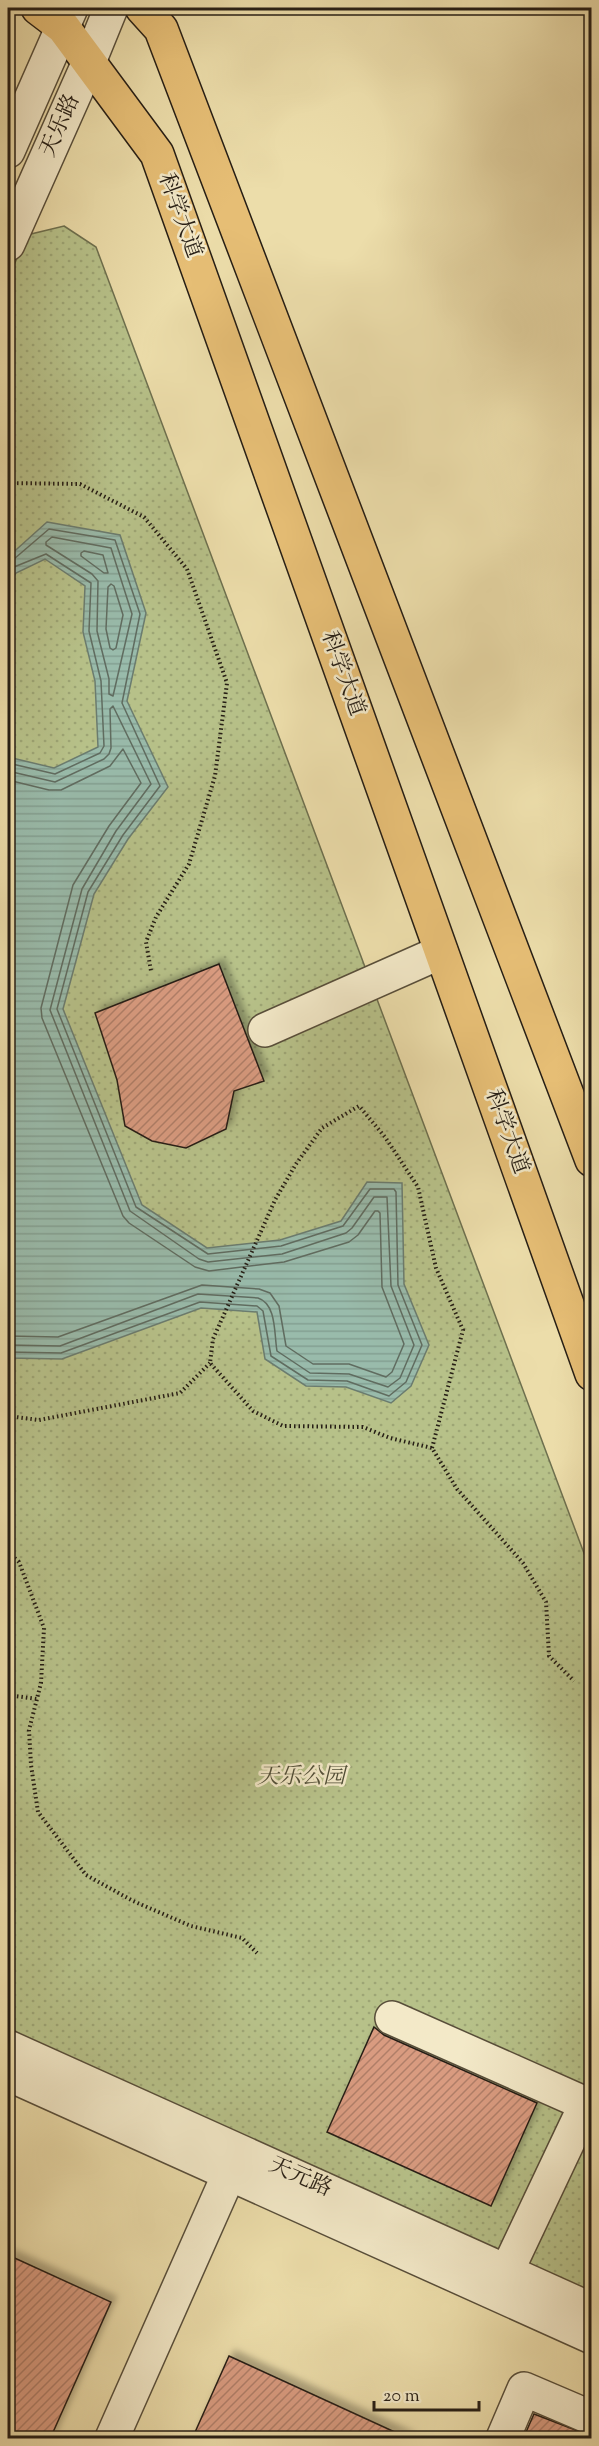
<svg xmlns="http://www.w3.org/2000/svg" width="599" height="2446" viewBox="0 0 599 2446" font-family="'Sorts Mill Goudy','Noto Serif SC',serif">
  <style>
    .park { fill: url(#park-dots); stroke: #6e704f; stroke-width: 1.5 }
    .water { fill: url(#water-rules); stroke: #6b7c6f; stroke-width: 1.5 }
    .lines { fill: none; stroke-linecap: round; stroke-linejoin: round }
    .shore { stroke: #606c60; stroke-width: 1.5 }
    .building { fill: url(#building-hatch); stroke: #261e15; stroke-width: 1.5; filter: url(#shadow) }
    .minor-casing { stroke: #584e3a; stroke-width: 36 }
    .major-casing { stroke: #261e15; stroke-width: 36 }
    .path { stroke: #261e15; stroke-width: 4; stroke-dasharray: 1.5 3; stroke-linecap: butt }
    .minor { stroke: #f3e9c8; stroke-width: 33 }
    .major { stroke: #e6be75; stroke-width: 33 }
    .labels { text-anchor: middle; dominant-baseline: central; stroke-width: 5; stroke-linejoin: round; paint-order: stroke }
    .street-label { font-size: 22px; fill: #261e15; stroke: #f3e9c8 }
    .park-label { font-size: 22px; font-style: italic; fill: #524f38; stroke: #f3e9c8 }
  </style>
  <defs>
    <pattern id="park-dots" width="8" height="8" patternUnits="userSpaceOnUse" patternTransform="scale(1.5)"><rect width="8" height="8" fill="#b7c189"/><path d="M2 2h.1M6 6h.1" fill="none" stroke="#9da575" stroke-width="1.8" stroke-linecap="round"/></pattern>
    <pattern id="water-rules" width="6" height="5" patternUnits="userSpaceOnUse" patternTransform="scale(1.5)"><rect width="6" height="5" fill="#99bbab"/><path d="M0 2.5h6" fill="none" stroke="#84a092"/></pattern>
    <pattern id="building-hatch" width="6" height="6" patternUnits="userSpaceOnUse" patternTransform="scale(1.5)"><rect width="6" height="6" fill="#d99b80"/><path d="M-1 1l2-2M0 6l6-6M5 7l2-2" fill="none" stroke="#b07e68"/></pattern>
    <filter id="shadow"><feDropShadow dx="5.5" dy="-5.5" stdDeviation="3" flood-color="#0004"/></filter>
  </defs>
  <rect width="100%" height="100%" fill="#ecddaa"/>
  <filter id="stains"><feTurbulence type="fractalNoise" baseFrequency=".00333" numOctaves="4"/><feColorMatrix values="0 0 0 0 .2 0 0 0 0 .09 0 0 0 0 .02 0 0 0 .5 -.17"/></filter>
  <radialGradient id="worn" r=".72"><stop offset=".6" stop-color="#630" stop-opacity="0"/><stop offset="1" stop-color="#630" stop-opacity=".3"/></radialGradient>
  <path class="park" d="M 64,226 L 96,247 L 591,1572 L 591,2294 L 8,2030 L 8,279 L 27,235 Z"/>
  <path class="water" d="M 47,522 L 120,535 L 146,613 L 127,701 L 168,787 L 128,839 L 94,894 L 63,1009 L 142,1205 L 207,1248 L 280,1240 L 341,1221 L 367,1182 L 402,1183 L 404,1284 L 429,1345 L 411,1386 L 391,1403 L 346,1387 L 306,1386 L 265,1359 L 257,1312 L 201,1308 L 62,1359 L 8,1358 L 8,757 L 54,768 L 98,747 L 95,681 L 83,632 L 85,586 L 45,559 L 16,573 L 8,585 L 8,557 Z"/>
  <g class="lines">
    <path class="shore" d="M 52,537 L 111,548 L 132,614 L 113,696 L 109,694 L 109,679 L 97,631 L 98,581 L 92,574 L 46,545 L 46,542 Z
      M 84,551 L 103,555 L 108,573 L 104,573 L 81,556 L 81,553 Z
      M 8,561 L 14,559 L 49,529 L 115,540 L 140,614 L 122,703 L 160,786 L 123,835 L 88,892 L 57,1009 L 136,1207 L 208,1254 L 281,1246 L 343,1226 L 370,1189 L 394,1189 L 396,1192 L 398,1285 L 422,1345 L 406,1382 L 389,1396 L 347,1381 L 308,1380 L 271,1356 L 263,1311 L 257,1306 L 200,1302 L 61,1353 L 8,1352
      M 8,574 L 14,567 L 46,554 L 91,583 L 89,631 L 101,681 L 104,746 L 100,753 L 55,774 L 8,763
      M 111,584 L 114,586 L 123,615 L 116,648 L 113,650 L 110,648 L 106,629 L 108,587 Z
      M 8,771 L 55,782 L 104,759 L 109,754 L 111,748 L 110,709 L 113,706 L 151,784 L 116,831 L 82,889 L 50,1010 L 130,1211 L 199,1259 L 208,1262 L 282,1254 L 346,1233 L 352,1228 L 374,1197 L 387,1197 L 391,1286 L 414,1345 L 400,1378 L 388,1387 L 349,1374 L 310,1373 L 277,1351 C 274,1335 277,1304 258,1298 L 198,1294 L 60,1346 L 8,1345
      M 8,780 L 49,790 L 61,790 L 110,766 L 123,749 L 141,783 L 109,826 L 73,885 L 41,1008 L 42,1018 L 123,1216 L 129,1223 L 195,1267 L 209,1271 L 284,1262 L 349,1242 L 358,1235 L 375,1211 L 378,1211 L 380,1213 L 382,1287 L 404,1344 L 392,1372 L 386,1377 L 349,1364 L 313,1364 L 286,1346 L 279,1306 L 270,1293 L 259,1289 L 202,1285 L 58,1337 L 8,1336"/>
  </g>
  <path class="building" d="M 219,964 L 264,1081 L 234,1091 L 226,1129 L 186,1148 L 152,1141 L 125,1126 L 117,1080 L 95,1013 Z
    M 374,2027 L 384,2035 L 537,2103 L 491,2206 L 327,2132 Z
    M 8,2255 L 111,2302 L 50,2439 L 8,2439 Z
    M 229,2356 L 410,2439 L 192,2439 Z
    M 534,2414 L 591,2436 L 591,2439 L 523,2439 Z"/>
  <g class="lines">
    <defs>
      <path id="minor" d="M 8,151 L 71,8
        M 8,244 L 89,62 L 111,8
        M 265,1030 L 441,952
        M 392,2018 L 586,2104 L 498,2290
        M 8,2047 L 592,2310
        M 8,2074 L 592,2337
        M 112,2438 L 229,2174
        M 503,2438 L 524,2389 L 592,2418"/>
      <path id="major" d="M 38,8 L 63,27 L 157,154 L 592,1374
        M 142,8 L 161,29 L 592,1160"/>
    </defs>
    <use href="#minor" class="minor-casing"/>
    <use href="#major" class="major-casing"/>
    <path class="path" d="M 8,483 L 80,484 L 144,517 L 187,569 L 227,683 L 215,776 L 189,864 L 156,917 L 146,942 L 151,971
      M 8,1416 L 39,1420 L 180,1393 L 210,1363
      M 432,1448 L 463,1330 L 436,1268 L 418,1187 L 385,1137 L 359,1106 L 322,1128 L 296,1164 L 275,1200 L 213,1339 L 210,1363 L 253,1411 L 283,1426 L 363,1427 L 390,1438 L 432,1448 L 457,1489 L 523,1563 L 546,1602 L 549,1656 L 574,1681
      M 8,1552 L 19,1562 L 44,1628 L 41,1683 L 29,1730 L 31,1765 L 38,1812 L 86,1875 L 133,1901 L 191,1926 L 242,1938 L 257,1953
      M 8,1695 L 37,1699"/>
    <use href="#minor" class="minor"/>
    <use href="#major" class="major"/>
  </g>
  <g class="labels">
    <g class="street-label">
      <text transform="translate(61 126) rotate(-66)">天乐路</text>
      <text transform="translate(179 216) rotate(70)">科学大道</text>
      <text transform="translate(342 674) rotate(70)">科学大道</text>
      <text transform="translate(506 1132) rotate(70)">科学大道</text>
      <text transform="translate(300 2178) rotate(24)">天元路</text>
    </g>
    <g class="park-label">
      <text x="301" y="1778">天乐公园</text>
    </g>
  </g>
  <rect width="599" height="2446" fill="none" stroke="#ecddaa" stroke-width="30"/>
  <rect x="9" y="9" width="581" height="2428" fill="none" stroke="#261e15" stroke-width="3"/>
  <rect x="15" y="15" width="569" height="2416" fill="none" stroke="#261e15" stroke-width="1.5"/>
  <path d="M374 2401v9h105v-9" fill="none" stroke="#261e15" stroke-width="3"/>
  <text x="383" y="2401" font-size="18" fill="#261e15" stroke="#f3e9c8" stroke-width="4.5" paint-order="stroke">20 m</text>
  <rect width="100%" height="100%" filter="url(#stains)"/>
  <rect width="100%" height="100%" fill="url(#worn)"/>
</svg>
